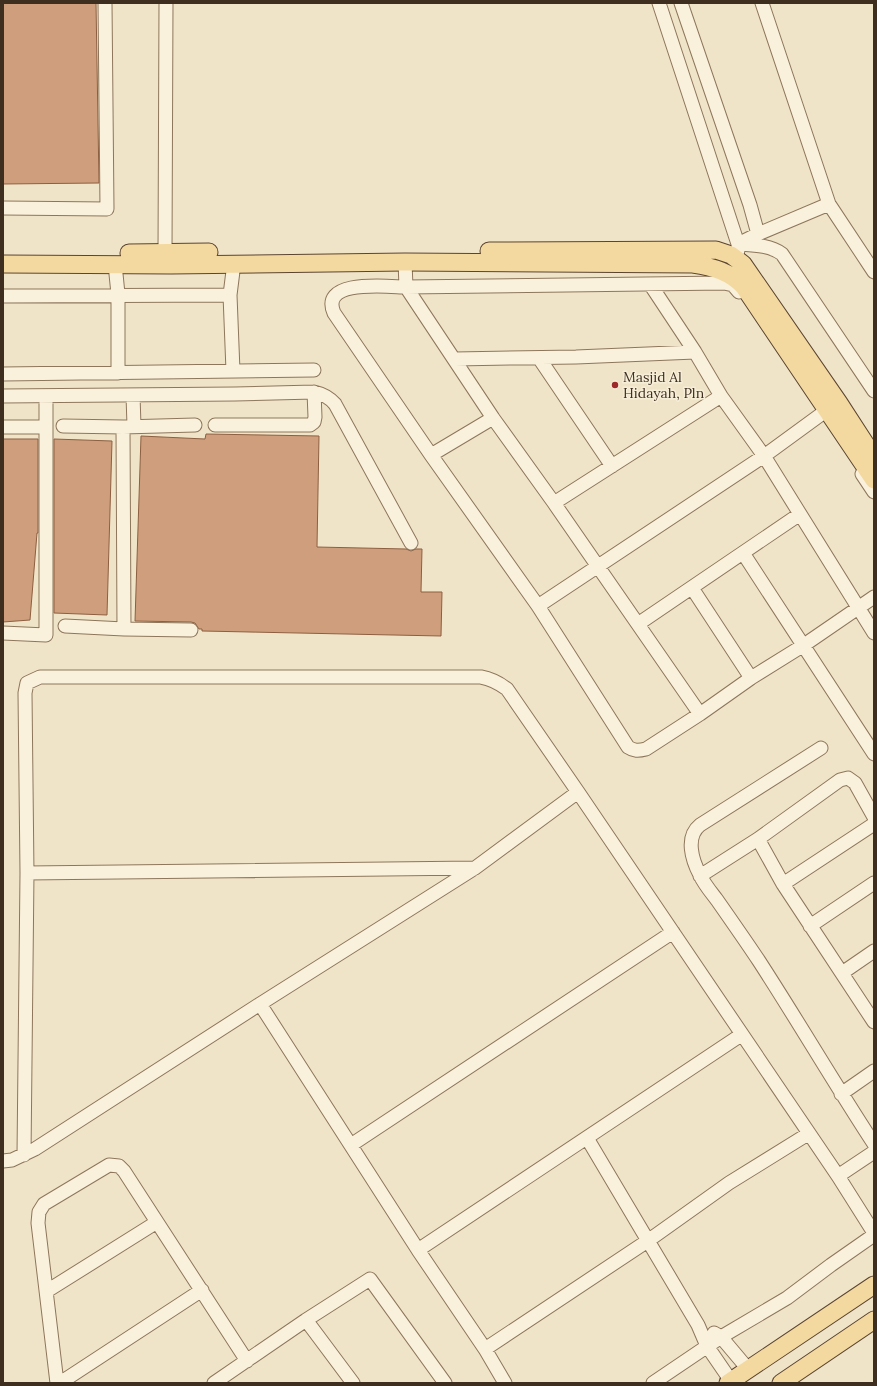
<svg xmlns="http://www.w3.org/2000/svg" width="877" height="1386" viewBox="0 0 877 1386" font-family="Lora,serif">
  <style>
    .building { fill: #cf9f7d; stroke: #8d5f41 }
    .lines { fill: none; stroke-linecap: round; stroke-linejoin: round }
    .minor-casing { stroke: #8d765c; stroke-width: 15 }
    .major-casing { stroke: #5b4430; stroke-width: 19 }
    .minor { stroke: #faf1dc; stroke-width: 13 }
    .major { stroke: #f3d9a0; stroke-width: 17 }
    .poi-dot { fill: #9e2a2b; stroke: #f7eed8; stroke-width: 1.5 }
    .labels { text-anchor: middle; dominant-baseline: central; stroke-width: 3; stroke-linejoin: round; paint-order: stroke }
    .poi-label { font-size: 14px; fill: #3d2e20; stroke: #f7eed8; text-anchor: start }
  </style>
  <rect width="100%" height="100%" fill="#f0e4c8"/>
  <path class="building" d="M 3,3 L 96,3 L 99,183 L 3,184 Z
    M 206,434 L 319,436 L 317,547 L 406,549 L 411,551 L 416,549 L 422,549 L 421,592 L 442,592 L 441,636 L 202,631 L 202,629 L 199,629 L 195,623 L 191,622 L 135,621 L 141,436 L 205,439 Z
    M 3,439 L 38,439 L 38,533 L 37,533 L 30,620 L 3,622 Z
    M 54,439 L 112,441 L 107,615 L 54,613 Z"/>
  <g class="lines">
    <defs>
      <path id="minor" d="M 659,3 L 738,244 L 738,250 L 736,258
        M 681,3 L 750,205 L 758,234 L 738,244
        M 829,204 L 874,272
        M 3,208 L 107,209 L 105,3
        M 758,234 L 829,204 L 762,3
        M 738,244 C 753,245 770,245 782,254 L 874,391
        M 165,252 L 166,3
        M 405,262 L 406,287 L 493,418 L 554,503 L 700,714
        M 115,264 L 118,294 L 118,373
        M 650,284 L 695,352 L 721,396 L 764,456 L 874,633
        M 739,292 L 733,285 L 724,283 L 406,287 C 390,287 319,278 334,313 L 431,455 L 538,606 L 628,747 C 634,751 638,751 646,749 L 700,714 L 751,678 L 804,645 L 874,597
        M 3,296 L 230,295
        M 539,358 L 612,466
        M 455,359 L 576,357 L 695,352
        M 233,371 L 230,295 L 234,263
        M 3,374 L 314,370
        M 133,395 L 134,426
        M 3,396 L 235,394 L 314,392 C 323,394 329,397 335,404 L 411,543
        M 215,425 L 310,425 L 314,422 L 315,417 L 314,392
        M 63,426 L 123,427 L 124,629
        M 3,427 L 45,427
        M 123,427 L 195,425
        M 431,455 L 493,418
        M 862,474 L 874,492
        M 554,503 L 721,396
        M 743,553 L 874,754
        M 692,588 L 751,678
        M 538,606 L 764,456 L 827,410
        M 638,624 L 800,514
        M 65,626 L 124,629 L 191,630
        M 3,633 L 46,635 L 46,396
        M 821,748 L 700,825 C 685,837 692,860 700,875 C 704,884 711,892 717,900 C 731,920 745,940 759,961 C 798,1021 834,1083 874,1144
        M 758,839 L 783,884 L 874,1022
        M 27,873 L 475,868
        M 700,876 L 758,839 L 840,780 L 848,778 L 855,783 L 874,817
        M 783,884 L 874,824
        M 810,926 L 874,883
        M 842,973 L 874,951
        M 260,1004 L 475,868 L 578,792
        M 841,1094 L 874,1071
        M 587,1138 L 698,1325 L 707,1346 L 731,1381
        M 351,1145 L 673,932
        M 24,1155 L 27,873 L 25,693 L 27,683 L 40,677 L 481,677 C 492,679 499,683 507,689 L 578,792 L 838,1176 L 874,1233
        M 3,1161 L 12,1160 L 35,1149 L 260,1004 L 418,1250 L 485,1349 L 505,1383
        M 838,1176 L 874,1152
        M 418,1250 L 741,1035
        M 47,1291 L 157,1222
        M 306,1320 L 353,1383
        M 714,1333 L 721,1337 L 748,1369
        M 485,1349 L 649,1240 L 729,1183 L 808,1134
        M 57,1383 L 38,1223 L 39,1212 L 44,1204 L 109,1165 L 119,1166 L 124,1171 L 247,1361
        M 60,1383 L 202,1290
        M 214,1383 L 306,1320 L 370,1279 L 445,1383
        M 653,1383 L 721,1337 L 787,1298 L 831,1265 L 874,1235"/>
      <path id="major" d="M 489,251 L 716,250 L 731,255 L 743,264 L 839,403 L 874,457
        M 129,253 L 209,252
        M 3,264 L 171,265 L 405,262 L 693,264 C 713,267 731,272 744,287 L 874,480
        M 728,1383 L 874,1285
        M 781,1383 L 874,1320"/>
    </defs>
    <use href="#minor" class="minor-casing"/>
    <use href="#major" class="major-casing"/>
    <use href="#minor" class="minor"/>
    <use href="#major" class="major"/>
  </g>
  <circle class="poi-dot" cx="615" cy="385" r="4"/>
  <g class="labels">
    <g class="poi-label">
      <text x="623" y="377">Masjid Al<tspan x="623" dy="16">Hidayah, Pln</tspan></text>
    </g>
  </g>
  <rect width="877" height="1386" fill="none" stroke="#3d2e20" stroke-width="8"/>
</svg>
